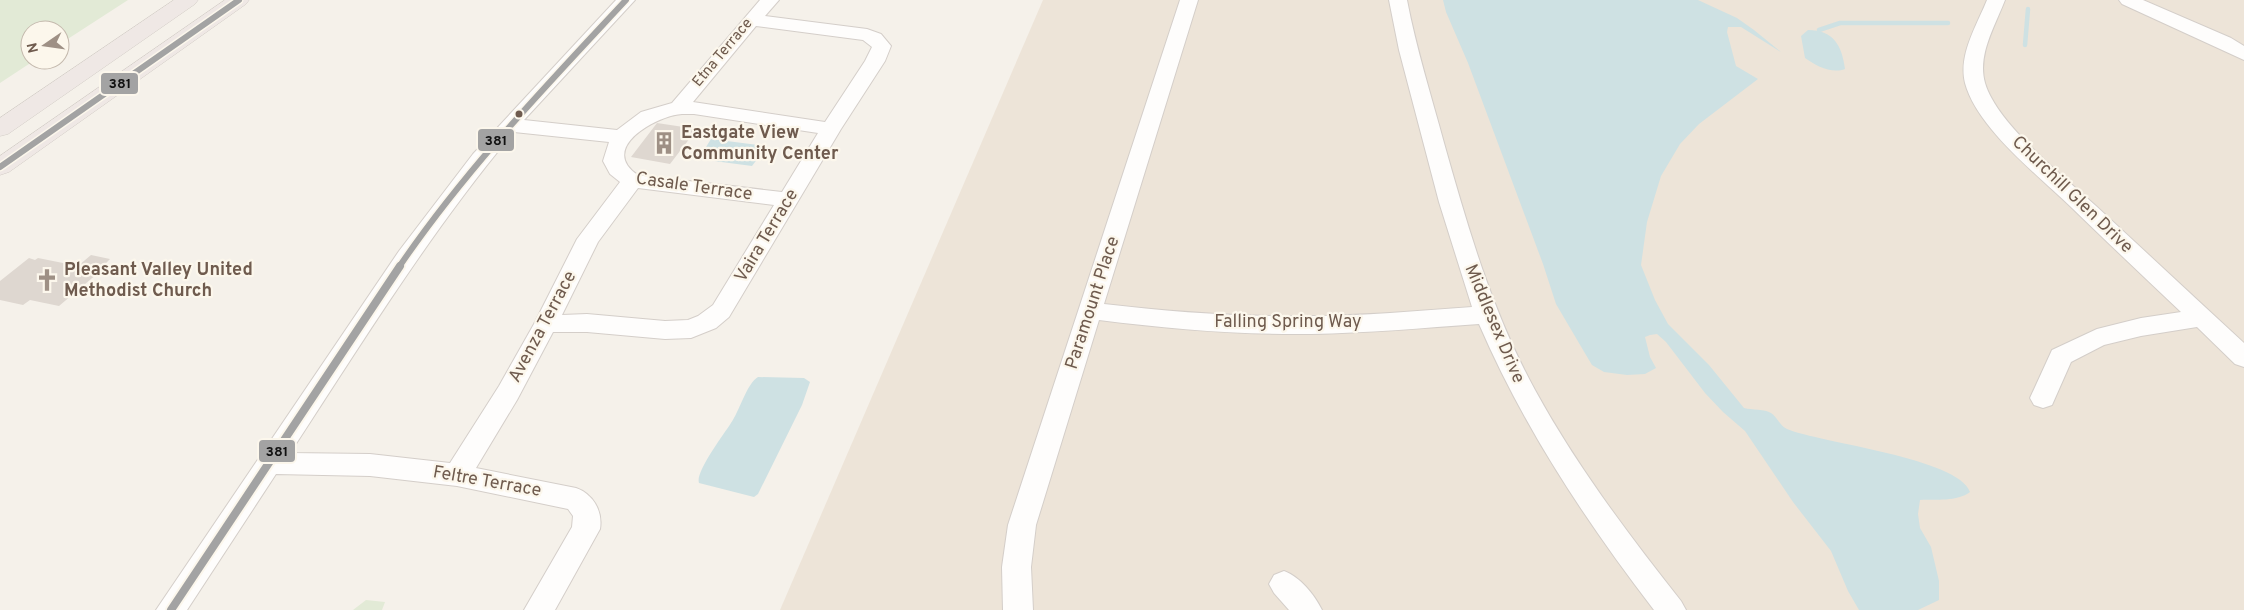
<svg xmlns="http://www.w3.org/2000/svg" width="2244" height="610" viewBox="0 0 2244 610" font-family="Overpass,sans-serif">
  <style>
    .residential { fill: #ede4d8 }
    .green { fill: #e2ead6 }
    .water { fill: #cee1e3 }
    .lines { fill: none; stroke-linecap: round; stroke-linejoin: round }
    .stream { stroke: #cee1e3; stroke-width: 4.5 }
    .building { fill: #ded7d0 }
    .minor-casing { stroke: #d4cec9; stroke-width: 2 }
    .highway-casing { stroke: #d3cdc7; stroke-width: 1 }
    .minor { fill: #fefdfc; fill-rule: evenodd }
    .highway { fill: #efe8e5; fill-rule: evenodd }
    .bus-1-far1-casing { stroke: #fcf7ec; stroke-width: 9 }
    .bus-1-casing { stroke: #fcf7ec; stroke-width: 12 }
    .bus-1-far1 { stroke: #a3a3a3; stroke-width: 6 }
    .bus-1 { stroke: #a3a3a3; stroke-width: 8 }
    .bus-dot { fill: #6f5b4e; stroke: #fcf7ec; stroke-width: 2 }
    .labels { text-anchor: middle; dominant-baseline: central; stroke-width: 4.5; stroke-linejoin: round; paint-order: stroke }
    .far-street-label { font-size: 15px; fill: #6f5b4e; stroke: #fcf7ec }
    .poi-label { font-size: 18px; font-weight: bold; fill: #6f5b4e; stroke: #fcf7ec; text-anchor: start }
    .street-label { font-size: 18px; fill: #6f5b4e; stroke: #fcf7ec }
    .line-badge { stroke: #fcf7ec; stroke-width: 2 }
    .pale-badge-label { font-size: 14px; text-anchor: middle; font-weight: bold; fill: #111 }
  </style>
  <rect width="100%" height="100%" fill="#f5f1ea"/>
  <path class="residential" d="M 1043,0 L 2244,0 L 2244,610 L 780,610 Z"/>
  <path class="green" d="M 0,0 L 128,0 L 60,44 L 60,30 L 30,30 L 30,60 L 35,60 L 0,83 Z
    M 366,600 L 385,602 L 382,610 L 353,610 Z"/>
  <path class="water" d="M 1443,0 L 1698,0 L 1737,18 L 1754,30 L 1781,52 L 1741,27 L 1728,27 L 1727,32 L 1736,66 L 1758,79 L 1699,124 L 1680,144 L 1661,176 L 1647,222 L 1641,265 L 1655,300 L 1668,324 L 1709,365 L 1744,408 C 1752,410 1765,409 1771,413 C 1777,417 1780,426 1787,429 C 1820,443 1959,458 1970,492 C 1957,502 1936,499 1920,500 L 1918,514 L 1920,528 L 1931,547 L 1939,581 L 1939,600 L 1918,610 L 1859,610 L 1848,591 L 1831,551 L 1793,502 L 1745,431 L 1723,412 L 1705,393 L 1666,342 L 1657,334 L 1650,335 L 1645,337 L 1650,357 L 1656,368 L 1645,374 L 1627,375 L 1604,372 L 1592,365 L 1586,355 L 1556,304 L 1543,264 L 1468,63 L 1446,12 Z
    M 1808,30 C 1833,30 1842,45 1845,69 C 1832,74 1816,66 1805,58 L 1801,36 Z
    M 711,139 L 767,146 L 752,166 L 714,161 L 706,147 Z
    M 758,377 L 804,378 L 810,382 L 802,405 L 758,494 L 754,497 L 699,483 C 695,472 724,434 731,423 C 739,412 747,383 758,377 Z"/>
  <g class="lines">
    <path class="stream" d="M 1819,30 L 1840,23 L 1948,23
      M 2025,45 L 2028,9"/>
  </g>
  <path class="building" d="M 657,123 L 697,129 L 670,164 L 631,157 Z
    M 91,255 L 110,259 L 101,268 L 104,268 L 59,306 L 30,300 L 23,305 L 0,300 L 0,281 L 29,258 L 35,260 L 38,258 L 78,266 Z"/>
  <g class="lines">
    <defs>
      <path id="minor" d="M 616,0 L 635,0 L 524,120 L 617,130 L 641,112 L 672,103 L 760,0 L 779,0 L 765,16 L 867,29 L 881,34 L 891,46 L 885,61 L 841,129 L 729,317 L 716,328 L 691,338 L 665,339 L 587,332 L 553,332 L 517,400 L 476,468 L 576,488 C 593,494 603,511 600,529 L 555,610 L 524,610 L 572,527 L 573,516 L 568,509 L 457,486 L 370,476 L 276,474 L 187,610 L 156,610 L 399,251 L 473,154 ZM 756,26 L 863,40 L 872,47 L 865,61 L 825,122 L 693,102 ZM 682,114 L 694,114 L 818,133 L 782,192 L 638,175 C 598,149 655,116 682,114 ZM 514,132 L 609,142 L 603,161 L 610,174 L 620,182 L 577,239 L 534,324 L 499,386 L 450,463 L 370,454 L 290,453 C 362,343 430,232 514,132 ZM 638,188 L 774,205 L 713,305 L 698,316 L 688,320 L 665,321 L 587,314 L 562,315 L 598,242 Z
        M 1180,0 L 1198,0 L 1104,304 C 1172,312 1240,317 1309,316 C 1363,316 1417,311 1472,307 L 1439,202 L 1399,50 L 1389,0 L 1407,0 C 1416,48 1431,95 1444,143 C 1468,228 1492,312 1535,390 C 1576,465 1628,534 1681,601 L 1686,610 L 1654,610 C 1585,520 1524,428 1479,324 C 1423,328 1367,333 1311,334 C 1240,335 1170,329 1099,320 L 1036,525 L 1031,567 L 1033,610 L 1003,610 L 1002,567 L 1008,525 Z
        M 1987,0 L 2005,0 C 1995,26 1977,55 1985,83 C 1997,124 2064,177 2096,206 C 2146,252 2195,298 2244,343 L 2244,367 L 2235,364 L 2197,327 L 2141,336 L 2104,345 L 2071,362 L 2052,405 L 2043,408 L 2034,405 L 2030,398 L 2052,350 L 2097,329 L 2141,318 L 2181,312 C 2144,277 2107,242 2071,207 C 2038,175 1977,128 1965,83 C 1958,55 1977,25 1987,0 Z
        M 2119,0 L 2143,0 L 2231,38 L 2244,46 L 2244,60 L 2122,4 Z
        M 1284,571 C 1300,577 1314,594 1322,610 L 1289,610 L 1274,593 L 1269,584 L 1274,575 Z"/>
      <path id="highway" d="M 174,0 L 198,0 L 195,4 L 8,134 L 0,136 L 0,118 Z
        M 225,0 L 249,0 L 246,4 L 9,172 L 0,175 L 0,156 Z"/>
    </defs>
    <use href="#minor" class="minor-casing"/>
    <use href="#highway" class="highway-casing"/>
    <use href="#minor" class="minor"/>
    <use href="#highway" class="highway"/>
    <defs>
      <path id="bus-1-far1" d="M 0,167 L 239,0
        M 399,267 C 465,170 546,86 626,0"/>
      <path id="bus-1" d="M 171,610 L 400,266"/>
    </defs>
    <use href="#bus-1-far1" class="bus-1-far1-casing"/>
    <use href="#bus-1" class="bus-1-casing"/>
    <use href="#bus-1-far1" class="bus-1-far1"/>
    <use href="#bus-1" class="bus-1"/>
  </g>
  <defs>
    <symbol id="building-bare" viewBox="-9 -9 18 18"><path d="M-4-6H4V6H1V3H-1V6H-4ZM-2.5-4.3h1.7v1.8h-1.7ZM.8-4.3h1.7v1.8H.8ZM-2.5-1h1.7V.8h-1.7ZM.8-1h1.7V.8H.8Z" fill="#9e9085" stroke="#fcf7ec" stroke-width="2.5" paint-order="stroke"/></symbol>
    <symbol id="church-bare" viewBox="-9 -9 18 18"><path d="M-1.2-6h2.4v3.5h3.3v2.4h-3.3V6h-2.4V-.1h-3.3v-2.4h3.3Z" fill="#9e9085" stroke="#fcf7ec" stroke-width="2.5" paint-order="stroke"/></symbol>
  </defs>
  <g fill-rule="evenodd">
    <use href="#building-bare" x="648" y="127" width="32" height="32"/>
    <use href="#church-bare" x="31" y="264" width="32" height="32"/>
  </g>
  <circle class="bus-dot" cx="519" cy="114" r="4.5"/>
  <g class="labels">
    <g class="far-street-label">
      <text transform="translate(723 53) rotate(-50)">Etna Terrace</text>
    </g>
    <g class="poi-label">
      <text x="681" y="133">Eastgate View<tspan x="681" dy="21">Community Center</tspan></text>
      <text x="64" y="270">Pleasant Valley United<tspan x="64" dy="21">Methodist Church</tspan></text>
    </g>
    <g class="street-label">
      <text transform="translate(694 187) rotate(8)">Casale Terrace</text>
      <text transform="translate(2072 195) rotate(44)">Churchill Glen Drive</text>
      <text transform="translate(767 236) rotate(-59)">Vaira Terrace</text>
      <text transform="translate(1093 303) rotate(-72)">Paramount Place</text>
      <text x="1288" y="322">Falling Spring Way</text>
      <text transform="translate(1494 324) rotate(67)">Middlesex Drive</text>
      <text transform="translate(543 327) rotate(-62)">Avenza Terrace</text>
      <text transform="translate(487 482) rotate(10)">Feltre Terrace</text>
    </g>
  </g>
  <g class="line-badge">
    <rect x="100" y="72" width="39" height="23" rx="5" fill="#a3a3a3"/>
    <rect x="477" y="128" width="38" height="24" rx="5" fill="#a3a3a3"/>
    <rect x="258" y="439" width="38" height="24" rx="5" fill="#a3a3a3"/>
  </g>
  <g class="pale-badge-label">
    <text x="120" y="88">381</text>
    <text x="496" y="145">381</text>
    <text x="277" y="456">381</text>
  </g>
  <g transform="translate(45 45) rotate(257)"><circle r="24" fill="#fcf7ec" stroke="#c4b9ad"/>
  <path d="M0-4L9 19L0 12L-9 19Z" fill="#9e9085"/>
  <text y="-8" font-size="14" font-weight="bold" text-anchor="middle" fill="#6f5b4e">N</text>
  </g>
</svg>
